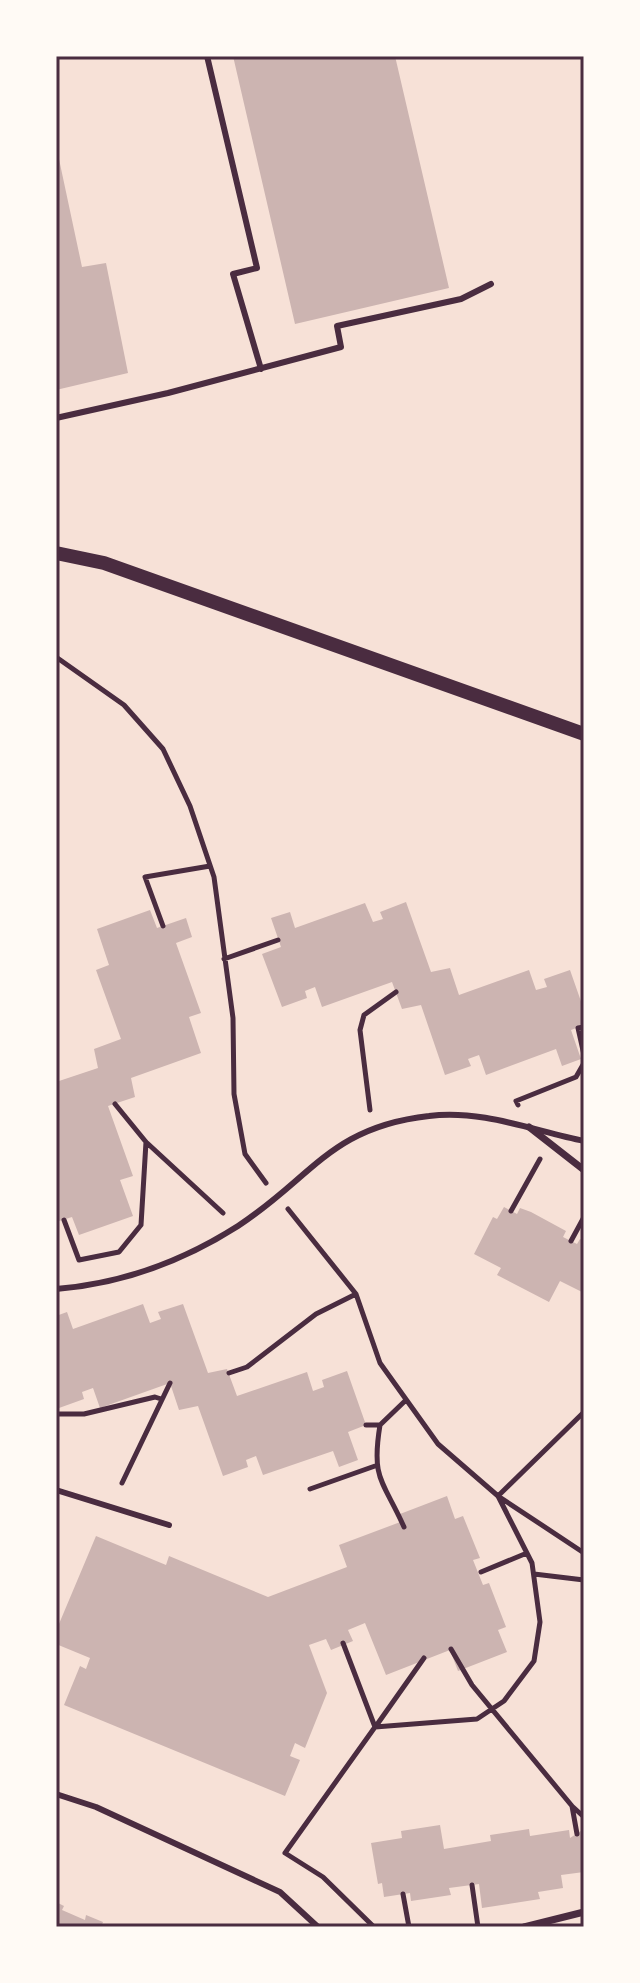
<svg xmlns="http://www.w3.org/2000/svg" width="640" height="1983" viewBox="0 0 640 1983" font-family="Cabin,sans-serif">
  <style>
    .building { fill: #ccb4b1 }
    .lines { fill: none; stroke-linecap: round; stroke-linejoin: round }
    .path { stroke: #4a2c40; stroke-width: 5 }
    .service { stroke: #4a2c40; stroke-width: 6 }
    .pedestrian { stroke: #4a2c40; stroke-width: 7 }
    .tertiary { stroke: #4a2c40; stroke-width: 14 }
    .neatline { fill: none; stroke: #4a2c40; stroke-width: 3 }
  </style>
  <rect width="100%" height="100%" fill="#f7e1d7"/>
  <path class="building" d="M 233,56 L 395,56 L 449,288 L 295,324 Z
    M 56,145 L 82,267 L 106,263 L 128,373 L 56,390 Z
    M 406,902 L 431,972 L 450,968 L 459,995 L 529,970 L 536,990 L 547,987 L 544,979 L 570,970 L 584,1010 L 584,1025 L 571,1030 L 581,1059 L 562,1066 L 556,1049 L 486,1075 L 479,1055 L 468,1059 L 471,1066 L 445,1075 L 421,1005 L 402,1009 L 392,982 L 322,1007 L 315,987 L 305,991 L 307,998 L 282,1007 L 262,954 L 281,947 L 271,918 L 290,912 L 295,928 L 365,903 L 373,922 L 383,919 L 380,912 Z
    M 150,910 L 157,928 L 186,918 L 192,937 L 176,943 L 201,1013 L 189,1017 L 201,1053 L 131,1078 L 135,1097 L 108,1106 L 133,1176 L 120,1180 L 133,1216 L 79,1235 L 72,1217 L 56,1222 L 56,1082 L 98,1068 L 94,1049 L 121,1039 L 96,970 L 109,965 L 97,929 Z
    M 504,1207 L 517,1214 L 520,1208 L 531,1212 L 566,1231 L 563,1237 L 577,1244 L 580,1239 L 584,1241 L 584,1293 L 560,1281 L 549,1302 L 497,1275 L 501,1268 L 474,1254 L 493,1217 L 497,1219 Z
    M 143,1304 L 150,1323 L 161,1319 L 158,1312 L 183,1304 L 208,1373 L 227,1369 L 237,1396 L 307,1372 L 313,1391 L 324,1387 L 322,1380 L 347,1371 L 366,1425 L 348,1432 L 358,1460 L 339,1467 L 333,1451 L 263,1475 L 256,1456 L 246,1460 L 248,1467 L 223,1476 L 198,1406 L 179,1410 L 170,1383 L 100,1408 L 93,1388 L 82,1392 L 84,1399 L 59,1408 L 56,1400 L 56,1316 L 67,1312 L 73,1329 Z
    M 447,1496 L 455,1519 L 463,1516 L 480,1558 L 473,1560 L 483,1585 L 489,1583 L 506,1627 L 498,1630 L 507,1652 L 458,1671 L 450,1650 L 386,1675 L 365,1623 L 348,1630 L 353,1641 L 331,1650 L 326,1639 L 309,1645 L 327,1693 L 305,1748 L 295,1743 L 290,1756 L 300,1760 L 285,1796 L 64,1705 L 80,1666 L 86,1669 L 90,1658 L 56,1644 L 56,1631 L 96,1536 L 166,1565 L 169,1556 L 268,1597 L 347,1567 L 339,1545 L 403,1521 L 400,1514 Z
    M 440,1825 L 444,1849 L 491,1841 L 490,1835 L 529,1829 L 530,1836 L 569,1830 L 570,1838 L 584,1829 L 584,1872 L 561,1875 L 563,1888 L 538,1892 L 540,1899 L 482,1908 L 479,1884 L 449,1888 L 451,1895 L 411,1901 L 410,1893 L 384,1897 L 382,1883 L 378,1884 L 371,1843 L 402,1838 L 401,1831 Z
    M 56,1902 L 64,1906 L 62,1910 L 85,1920 L 86,1915 L 103,1922 L 101,1927 L 56,1927 Z"/>
  <g class="lines">
    <path class="path" d="M 56,657 L 124,705 L 163,749 L 190,806 L 214,877 L 233,1018 L 234,1094 L 245,1154 L 266,1183
      M 163,926 L 145,877 L 210,866
      M 224,959 L 278,940
      M 584,1027 L 578,1028 L 584,1055
      M 115,1104 L 146,1142 L 223,1213
      M 518,1105 L 516,1101 L 576,1077 L 584,1063
      M 370,1110 L 360,1030 L 364,1015 L 396,992
      M 288,1209 L 356,1294 L 380,1363 L 438,1444 L 498,1496 L 532,1563 L 540,1622 L 534,1661 L 504,1701 L 477,1719 L 375,1727
      M 511,1211 L 540,1159
      M 64,1220 L 79,1260 L 119,1252 L 141,1225 L 146,1142
      M 571,1241 L 584,1217
      M 229,1373 L 247,1367 L 316,1314 L 356,1294
      M 584,1412 L 498,1496 L 584,1553
      M 56,1414 L 84,1414 L 155,1397 L 161,1399
      M 366,1425 L 380,1425
      M 122,1483 L 170,1383
      M 310,1489 L 375,1466
      M 404,1527 C 383,1480 371,1480 380,1425 L 406,1400
      M 481,1572 L 527,1553
      M 534,1574 L 584,1580
      M 343,1643 L 375,1727 L 285,1853 L 323,1877 L 374,1927
      M 451,1649 L 472,1685 L 572,1806 L 577,1834
      M 376,1726 L 424,1658
      M 573,1807 L 584,1817
      M 472,1885 L 478,1927
      M 403,1894 L 409,1927"/>
    <path class="service" d="M 207,56 L 257,268 L 233,274 L 261,369
      M 56,418 L 168,393 L 341,347 L 337,326 L 461,299 L 491,284
      M 56,1289 C 120,1284 183,1261 238,1226 C 312,1178 330,1127 429,1116 C 481,1109 534,1131 584,1141
      M 56,1490 L 169,1525
      M 56,1794 L 96,1807 L 280,1892 L 318,1927"/>
    <path class="pedestrian" d="M 529,1127 L 584,1170
      M 524,1927 L 584,1912"/>
    <path class="tertiary" d="M 56,553 L 104,563 L 584,734"/>
  </g>
  <rect width="640" height="1983" fill="none" stroke="#fffaf5" stroke-width="116"/>
  <rect x="58" y="58" width="524" height="1867" class="neatline"/>
</svg>
